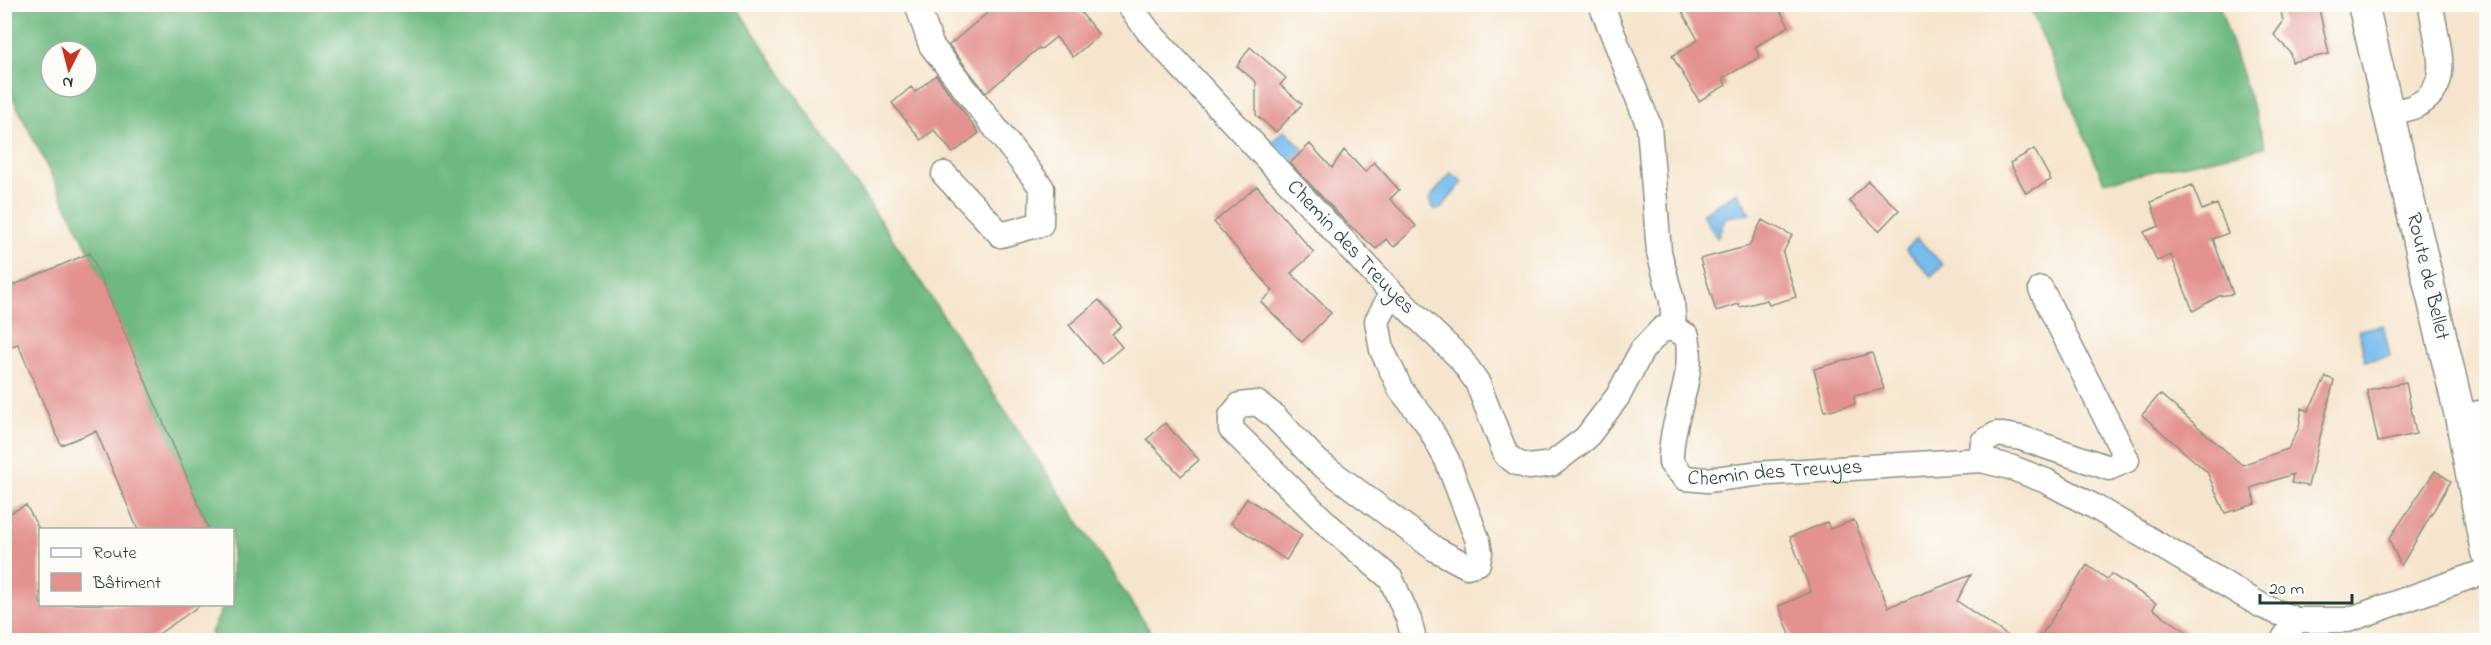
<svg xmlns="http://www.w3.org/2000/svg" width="2491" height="645" viewBox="0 0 2491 645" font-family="'Indie Flower',sans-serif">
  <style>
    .forest { fill: #6eb981; stroke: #467b5a; stroke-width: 1.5; fill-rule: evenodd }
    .water { fill: #76bced; stroke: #4a7c90; stroke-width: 1.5 }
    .building { fill: #e39290 }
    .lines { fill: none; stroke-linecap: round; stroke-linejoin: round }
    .minor-casing { stroke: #8a9181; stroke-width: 27 }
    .tertiary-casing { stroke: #8a9181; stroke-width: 33 }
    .minor { stroke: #fff; stroke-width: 24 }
    .tertiary { stroke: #fff; stroke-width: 30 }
    .labels { text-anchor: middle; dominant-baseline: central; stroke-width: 5; stroke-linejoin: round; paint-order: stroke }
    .street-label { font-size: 21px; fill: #1f3d34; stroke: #fdfcf7 }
  </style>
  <rect width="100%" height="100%" fill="#fdfcf7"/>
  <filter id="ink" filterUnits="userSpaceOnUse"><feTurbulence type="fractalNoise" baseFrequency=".0167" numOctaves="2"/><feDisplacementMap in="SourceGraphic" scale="12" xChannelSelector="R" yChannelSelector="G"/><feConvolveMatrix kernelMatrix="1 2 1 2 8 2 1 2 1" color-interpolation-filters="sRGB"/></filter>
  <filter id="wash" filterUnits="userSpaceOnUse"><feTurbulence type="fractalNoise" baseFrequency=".008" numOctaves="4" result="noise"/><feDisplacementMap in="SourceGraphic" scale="24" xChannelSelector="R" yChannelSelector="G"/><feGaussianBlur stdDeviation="1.35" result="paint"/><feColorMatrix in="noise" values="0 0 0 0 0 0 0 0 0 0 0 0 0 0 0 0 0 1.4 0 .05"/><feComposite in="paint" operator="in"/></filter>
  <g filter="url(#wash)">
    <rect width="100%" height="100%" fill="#f6e5ce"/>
    <path class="forest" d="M 5,5 L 735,5 L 888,232 L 1156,640 L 216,640 L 211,633 L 224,605 L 232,604 L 232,530 L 209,529 L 90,253 L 5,82 ZM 51,51 L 87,51 L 87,87 L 51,87 Z
      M 2029,5 L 2219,5 L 2266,147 L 2104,182 Z"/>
    <path class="water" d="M 1285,130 L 1304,150 L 1287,167 L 1268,146 Z
      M 1451,173 L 1463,182 L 1440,209 L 1436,210 L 1432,207 L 1429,199 Z
      M 1737,192 L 1750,214 L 1726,217 L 1717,238 L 1702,214 Z
      M 1917,238 L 1943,265 L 1931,276 L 1906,249 Z
      M 2383,325 L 2390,356 L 2365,361 L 2359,330 Z"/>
    <g id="blocks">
      <path class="building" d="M 998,4 L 1074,4 L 1099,35 L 1073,57 L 1056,37 L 1041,49 L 1039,48 L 986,93 L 949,45 Z
        M 1678,4 L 1776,4 L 1789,26 L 1755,47 L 1760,57 L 1723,78 L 1726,85 L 1699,101 L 1672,56 L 1698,40 Z
        M 2280,4 L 2318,4 L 2329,54 L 2292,62 L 2290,52 L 2274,35 L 2283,22 Z
        M 1250,47 L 1286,78 L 1280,85 L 1302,104 L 1276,132 L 1256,115 L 1256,82 L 1237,66 Z
        M 936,75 L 979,133 L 953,153 L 934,130 L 921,140 L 892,103 L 911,87 L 915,92 Z
        M 1310,144 L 1332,168 L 1344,150 L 1365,172 L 1374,162 L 1399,190 L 1390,199 L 1416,226 L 1394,247 L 1386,239 L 1376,249 L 1345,221 L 1290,163 Z
        M 2034,149 L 2051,180 L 2026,193 L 2010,163 Z
        M 1868,181 L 1899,210 L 1879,231 L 1849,201 Z
        M 2192,185 L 2202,210 L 2217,204 L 2228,233 L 2213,239 L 2233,294 L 2219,296 L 2193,311 L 2171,255 L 2157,261 L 2144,232 L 2159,226 L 2151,202 Z
        M 1257,186 L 1314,253 L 1291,273 L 1331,313 L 1302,342 L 1261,302 L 1273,291 L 1214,222 Z
        M 1762,220 L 1792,235 L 1783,253 L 1796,297 L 1769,305 L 1767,300 L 1740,307 L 1739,304 L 1716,311 L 1700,259 L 1749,246 Z
        M 90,253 L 189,482 L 209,530 L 138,530 L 96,431 L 61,445 L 18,344 L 4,349 L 4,289 Z
        M 1099,300 L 1121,326 L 1112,335 L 1122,347 L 1102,364 L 1069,325 Z
        M 1872,353 L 1884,389 L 1854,396 L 1855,404 L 1825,411 L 1814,369 Z
        M 2326,377 L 2334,380 L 2308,486 L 2291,483 L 2293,474 L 2251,488 L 2256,504 L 2225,513 L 2207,472 L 2142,415 L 2160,394 L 2242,465 L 2288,449 L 2299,428 L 2302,408 L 2308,411 Z
        M 2406,382 L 2416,434 L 2378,442 L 2367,390 Z
        M 1165,423 L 1199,460 L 1181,476 L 1147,439 Z
        M 2435,471 L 2451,481 L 2401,566 L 2389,539 Z
        M 1247,498 L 1302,535 L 1286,560 L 1231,523 Z
        M 26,505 L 40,531 L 40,604 L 202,604 L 150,640 L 4,640 L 4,516 Z
        M 1854,520 L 1888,607 L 1971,575 L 1957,601 L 2014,640 L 1792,640 L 1779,606 L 1811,592 L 1790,537 L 1827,522 L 1830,529 Z
        M 2087,565 L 2107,579 L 2111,574 L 2156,603 L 2153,609 L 2199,640 L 2038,640 Z"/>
    </g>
  </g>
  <g filter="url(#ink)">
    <use href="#blocks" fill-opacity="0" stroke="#8a9181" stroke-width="1.5"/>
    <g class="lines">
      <defs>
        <g id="minor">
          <path d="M 917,4 L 931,45 L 1042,188 L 1041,224 L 1001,235 L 944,174"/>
          <path id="s1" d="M 1128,4 L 1149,32 L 1392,293 L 1460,358 L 1477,382 L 1506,455 L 1517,463 L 1529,467 L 1552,464 L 1586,438 L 1618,396 L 1642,350 L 1662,329 L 1674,329 L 1687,336 C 1696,382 1669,420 1671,463 L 1685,478 L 1707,480 L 1754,474 L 1981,460 L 2010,467 L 2046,481 L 2095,507 L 2262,606 L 2296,620 L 2348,620 L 2486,571"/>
          <path d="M 1601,4 L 1649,126 L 1659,252 L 1672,301 L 1674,329"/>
          <path d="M 2387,114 C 2396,111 2407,110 2415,106 C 2458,87 2434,39 2431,4"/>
          <path d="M 1392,293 L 1377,321 L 1382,350 L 1401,390 L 1427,423 L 1447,460 L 1478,541 L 1480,553 L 1478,563 L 1467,566 L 1435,549 L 1318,462 L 1273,415 L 1257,403 L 1240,405 L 1231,416 L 1231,429 L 1328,525 L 1391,579 L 1409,620 L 1414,640"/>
          <path d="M 2460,416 L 2486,412"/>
          <path d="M 1981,460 L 1983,442 L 1997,434 L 2021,438 L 2109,468 L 2127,460 L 2041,289"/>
          <path d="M 2283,640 L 2296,620"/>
        </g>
        <g id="tertiary">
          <path id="s2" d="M 2363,4 L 2460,416 L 2486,552"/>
        </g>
      </defs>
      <use href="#minor" class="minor-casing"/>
      <use href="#tertiary" class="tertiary-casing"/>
      <use href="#minor" class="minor"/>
      <use href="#tertiary" class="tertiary"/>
    </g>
  </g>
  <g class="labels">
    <g class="street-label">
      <text stroke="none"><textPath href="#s1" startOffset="330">Chemin des Treuyes</textPath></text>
      <text stroke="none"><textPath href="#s2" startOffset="280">Route de Bellet</textPath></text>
      <text stroke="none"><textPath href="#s1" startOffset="1086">Chemin des Treuyes</textPath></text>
    </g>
  </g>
  <rect width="2491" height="645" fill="none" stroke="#fdfcf7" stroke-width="24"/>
  <rect x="39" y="528" width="195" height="78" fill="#fdfcf7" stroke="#a4b0a9" stroke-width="1.5"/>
  <rect x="51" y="548" width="30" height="9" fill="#ffffff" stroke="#a4b0a9" stroke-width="1.5"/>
  <text x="93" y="558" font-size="18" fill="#1f3d34">Route</text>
  <rect x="51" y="573" width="30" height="18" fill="#e39290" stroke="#a4b0a9" stroke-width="1.5"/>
  <text x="93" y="588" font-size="18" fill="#1f3d34">Bâtiment</text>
  <g transform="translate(69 69) rotate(186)"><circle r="28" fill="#fdfcf7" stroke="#a4b0a9" stroke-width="1.5"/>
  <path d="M0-4.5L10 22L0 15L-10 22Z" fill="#c8321e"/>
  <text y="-9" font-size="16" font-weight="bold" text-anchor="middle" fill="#1f3d34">N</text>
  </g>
  <path d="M2260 594v9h92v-9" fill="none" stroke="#1f3d34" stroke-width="3"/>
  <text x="2269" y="594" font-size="18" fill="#1f3d34" stroke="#fdfcf7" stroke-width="4.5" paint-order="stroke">20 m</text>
</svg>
